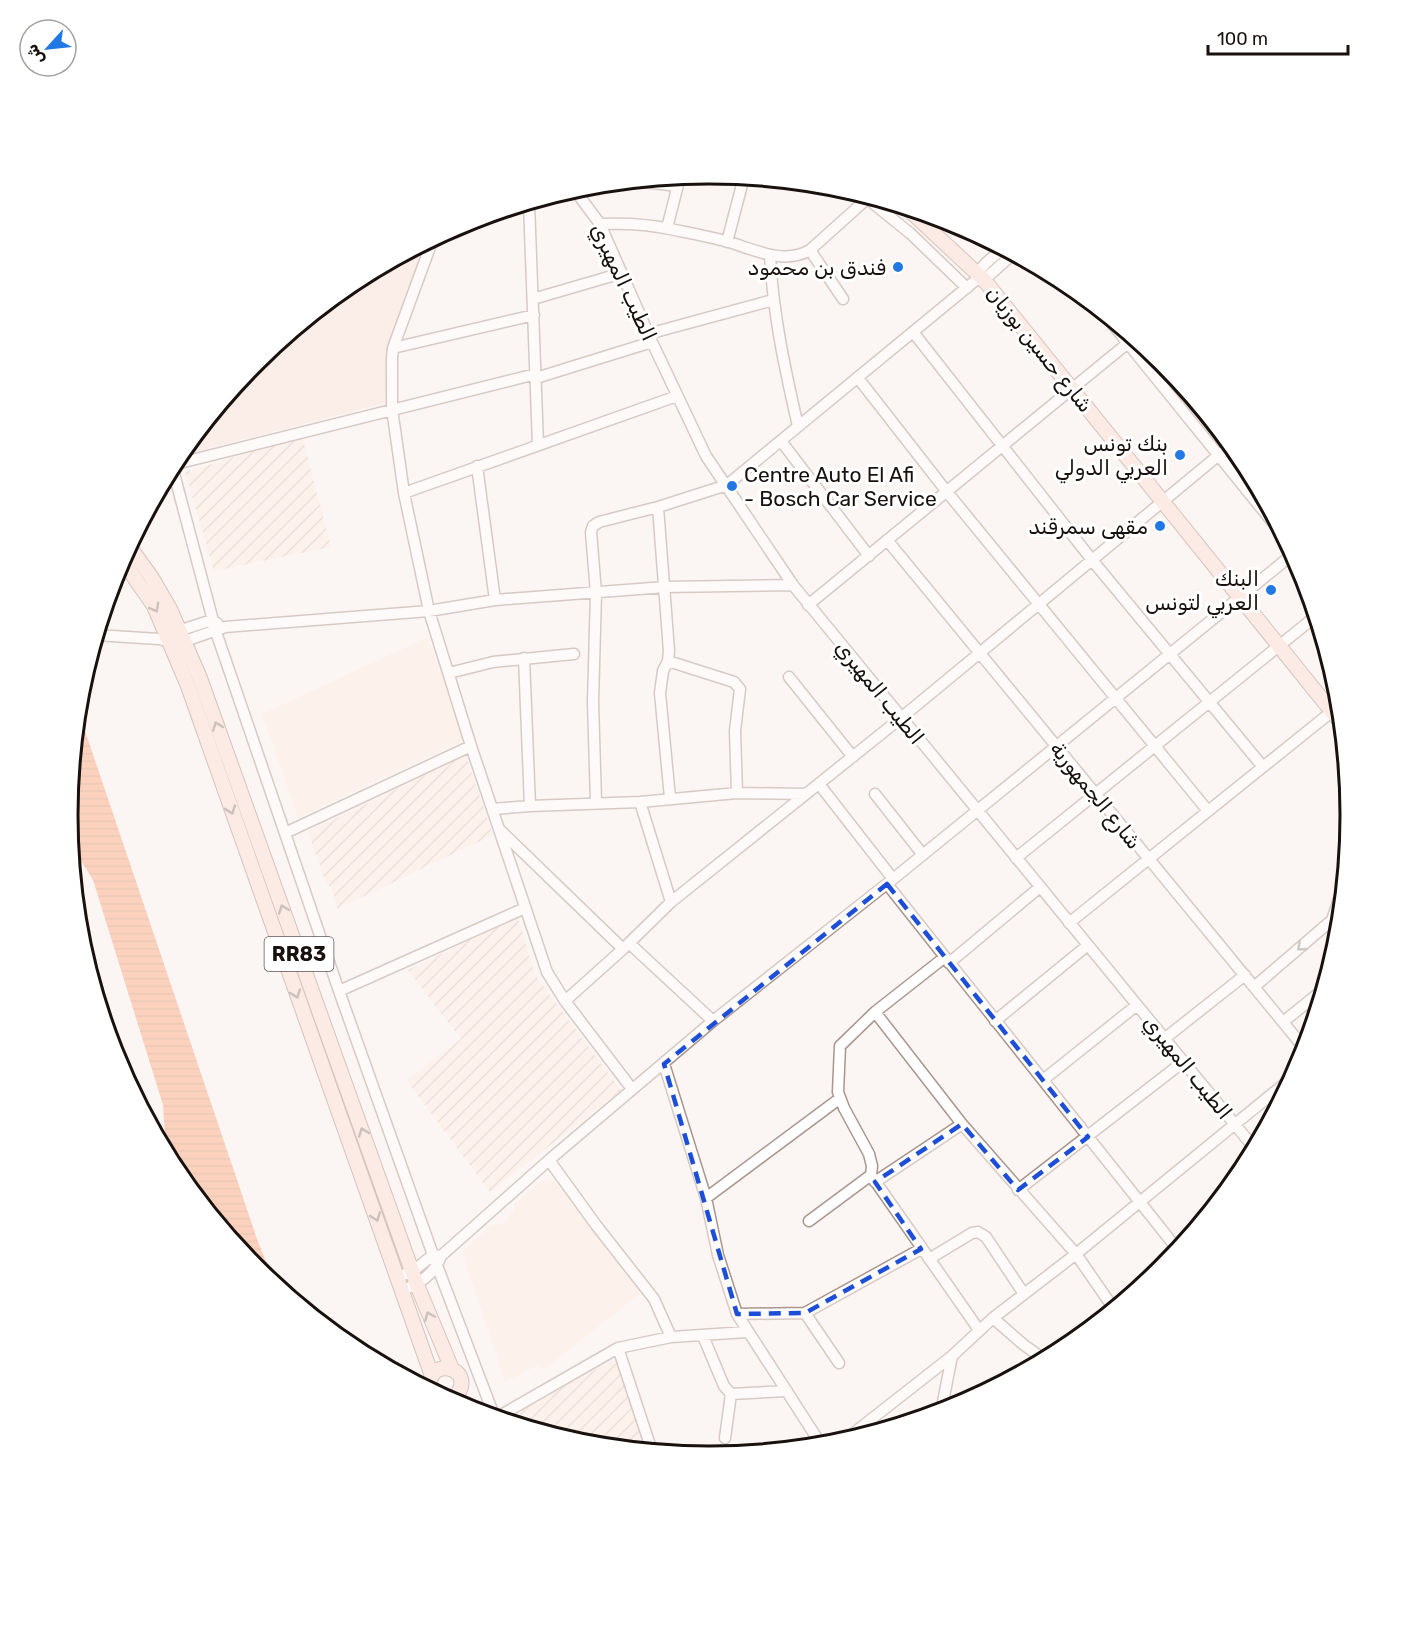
<svg xmlns="http://www.w3.org/2000/svg" width="1418" height="1631" viewBox="0 0 1418 1631" font-family="Rubik,Vazirmatn,sans-serif">
  <style>
    .built { fill: #feebe2 }
    .industrial { fill: url(#industrial-furrows) }
    .green { fill: #fae2d7 }
    .water { fill: url(#water-rules) }
    .lines { fill: none; stroke-linecap: round; stroke-linejoin: round }
    .minor-casing { stroke: #ab958b; stroke-width: 13 }
    .major-casing { stroke: #a98777; stroke-width: 16 }
    .minor { stroke: #fff; stroke-width: 10 }
    .major { stroke: #faddd0; stroke-width: 14 }
    .oneway { stroke: #948178 }
    .oneway2 { stroke: #979492 }
    .marked { fill: none; stroke: #1d4ed8; stroke-width: 4.5; stroke-dasharray: 12 8; stroke-linejoin: round }
    .poi-dot { fill: #2279e3; stroke: #fff; stroke-width: 2 }
    .labels { text-anchor: middle; dominant-baseline: central; stroke-width: 6; stroke-linejoin: round; paint-order: stroke }
    .shield { fill: #fff; stroke: #5d5856; stroke-width: 1.5 }
    .shield-label { font-size: 20px; font-weight: bold; fill: #18110d }
    .poi-label { font-size: 21px; fill: #18110d; stroke: #fff; text-anchor: end }
    .street-label { font-size: 21px; fill: #18110d; stroke: #fff }
    .rim { fill: none; stroke: #18110d; stroke-width: 3 }
  </style>
  <defs>
    <pattern id="industrial-furrows" width="10" height="10" patternUnits="userSpaceOnUse" patternTransform="scale(1.5)"><rect width="10" height="10" fill="#feebe2"/><path d="M-1 1l2-2M0 10L10 0M9 11l2-2" fill="none" stroke="#d9c8c1"/></pattern>
    <pattern id="water-rules" width="6" height="5" patternUnits="userSpaceOnUse" patternTransform="scale(1.5)"><rect width="6" height="5" fill="#fda77d"/><path d="M0 2.5h6" fill="none" stroke="#d88f6b"/></pattern>
  </defs>
  <rect width="100%" height="100%" fill="#fbf6f4"/>
  <path class="built" d="M 428,637 L 462,734 L 461,742 L 298,818 L 262,714 Z
    M 542,1180 L 555,1181 L 641,1293 L 543,1370 L 538,1365 L 505,1382 L 462,1252 L 491,1225 L 502,1224 L 513,1213 L 516,1203 Z"/>
  <path class="industrial" d="M 302,436 L 331,547 L 214,571 L 185,472 Z
    M 466,755 L 493,835 L 337,909 L 332,889 L 326,883 L 308,832 Z
    M 518,917 L 535,975 L 621,1090 L 490,1192 L 406,1080 L 461,1039 L 408,970 Z
    M 611,1361 L 618,1362 L 647,1451 L 584,1445 L 524,1426 L 519,1411 Z"/>
  <path class="green" d="M 426,243 L 386,360 L 385,403 L 198,451 L 191,452 L 184,448 L 256,362 L 353,282 Z"/>
  <path class="water" d="M 78,710 L 257,1239 L 276,1286 L 255,1269 L 175,1172 L 166,1154 L 163,1105 L 93,880 L 80,859 L 68,808 Z"/>
  <g class="lines">
    <defs>
      <path id="minor" d="M 637,181 L 677,186
        M 574,189 L 600,224 L 652,342 L 706,456 L 793,585 L 1255,1149
        M 863,195 L 911,234 L 967,288
        M 529,203 L 538,445
        M 600,224 C 622,223 647,224 670,229 C 689,233 710,237 729,242 C 755,250 784,265 810,250 L 869,197
        M 667,228 L 680,177
        M 433,239 L 393,348 L 392,358 L 392,409 L 404,493 L 429,611 L 471,746 L 547,972 L 565,1001 L 632,1089
        M 727,242 L 744,177
        M 810,250 L 843,299
        M 770,256 C 773,314 785,370 798,426
        M 976,280 C 979,266 992,258 1003,249
        M 533,299 L 622,273
        M 1105,315 L 1283,535
        M 913,332 L 1092,560 L 1263,767
        M 648,334 L 773,300
        M 393,348 L 534,315
        M 536,378 L 652,342
        M 858,378 L 947,492 L 1208,811
        M 781,441 L 869,556
        M 172,465 L 536,374
        M 172,466 L 216,632 L 339,991 L 433,1255 L 495,1418
        M 477,466 L 495,600
        M 404,493 L 677,396
        M 658,507 L 669,651 L 668,661 L 663,671 L 660,693 L 670,798
        M 887,540 L 1305,1049
        M 808,605 L 1134,338
        M 172,633 L 212,620 L 217,623
        M 96,635 L 159,639 L 170,642 L 185,641 L 225,627 L 429,611 L 495,600 L 665,587 L 793,585
        M 524,658 L 530,806
        M 668,661 L 734,682 L 740,689 L 735,731 L 737,793
        M 449,673 L 493,662 L 574,654
        M 789,677 L 853,757
        M 819,784 L 893,879
        M 875,794 L 923,855
        M 596,802 L 593,702 L 596,593 L 591,532 L 593,526 L 599,522 L 658,507 L 727,485 L 976,280 L 984,280 L 1013,254
        M 640,802 L 671,902
        M 493,809 L 530,806 L 640,802 L 737,793 L 805,794
        M 500,830 L 623,949
        M 285,833 L 471,746
        M 1016,858 L 1316,616
        M 887,884 L 1178,1250
        M 1069,923 L 1340,705
        M 629,943 L 713,1021
        M 945,957 L 875,1012 L 840,1046 L 838,1092 L 844,1108 L 869,1154 L 872,1166 L 871,1175 L 979,1330
        M 949,963 L 1040,887
        M 1254,987 L 1332,920 L 1344,884
        M 339,991 L 525,908
        M 565,1001 L 623,949 L 671,902 L 901,718 L 1231,445
        M 875,1012 L 962,1124 L 1076,1254 L 1114,1309
        M 995,1021 L 1088,945
        M 1283,1022 L 1324,989
        M 1164,1039 L 1245,975
        M 664,1064 L 706,1198 L 718,1255 L 737,1314 L 822,1446
        M 1043,1080 L 1137,1005
        M 549,1160 L 596,1225 L 654,1299 L 671,1337
        M 875,1182 L 962,1124
        M 1018,1190 L 1183,1062
        M 706,1198 L 839,1099
        M 809,1221 L 871,1175
        M 929,1259 L 972,1233 L 978,1232 L 986,1237 L 1024,1294
        M 398,1277 L 413,1271 L 433,1255 L 440,1256
        M 403,1290 C 419,1284 435,1273 441,1256 L 549,1160 L 713,1021 L 893,879 L 1293,554
        M 805,1313 L 839,1363
        M 737,1314 L 805,1313 L 921,1249
        M 993,1318 L 1024,1345 L 1045,1360
        M 703,1336 L 724,1386 L 731,1394 L 787,1391
        M 941,1412 L 952,1356
        M 496,1418 L 618,1348
        M 725,1438 L 731,1394
        M 841,1443 L 952,1356 L 993,1318 L 1076,1254 L 1294,1076
        M 652,1451 L 618,1348 L 671,1337 L 747,1332"/>
      <path id="major" d="M 908,209 L 984,280 L 1342,724
        M 129,546 L 152,578 L 170,609 L 200,678 L 417,1285 L 452,1369
        M 122,560 L 154,606 L 188,686 L 432,1376
        M 431,1391 C 422,1356 477,1365 457,1395 L 448,1400"/>
    </defs>
    <use href="#minor" class="minor-casing"/>
    <use href="#major" class="major-casing"/>
    <use href="#minor" class="minor"/>
    <use href="#major" class="major"/>
  </g>
  <defs><path id="oneway-chevron" d="M-2-3.5L2.5 0L-2 3.5" fill="none" stroke-width="1.6" stroke-linecap="round" stroke-linejoin="round" transform="scale(1.5)"/></defs>
  <g class="oneway">
    <use href="#oneway-chevron" transform="translate(155 608) rotate(61)"/>
    <use href="#oneway-chevron" transform="translate(217 726) rotate(-110)"/>
    <use href="#oneway-chevron" transform="translate(231 810) rotate(71)"/>
    <use href="#oneway-chevron" transform="translate(283 909) rotate(-110)"/>
    <use href="#oneway-chevron" transform="translate(296 994) rotate(70)"/>
    <use href="#oneway-chevron" transform="translate(363 1132) rotate(-110)"/>
    <use href="#oneway-chevron" transform="translate(376 1217) rotate(70)"/>
    <use href="#oneway-chevron" transform="translate(429 1316) rotate(-112)"/>
  </g>
  <use class="oneway2" href="#oneway-chevron" transform="translate(1301 947) rotate(139)"/>
  <path d="M0 0H1418V1631H0ZM 887,884 L 1088,1137 L 1018,1190 L 962,1124 L 875,1182 L 921,1249 L 805,1313 L 737,1314 L 664,1064 Z" fill="#fbf6f4" fill-opacity=".55" fill-rule="evenodd"/>
  <path class="marked" d="M 887,884 L 1088,1137 L 1018,1190 L 962,1124 L 875,1182 L 921,1249 L 805,1313 L 737,1314 L 664,1064 Z"/>
  <g class="poi-dot">
    <circle cx="898" cy="267" r="6"/>
    <circle cx="1180" cy="455" r="6"/>
    <circle cx="732" cy="486" r="6"/>
    <circle cx="1160" cy="526" r="6"/>
    <circle cx="1271" cy="590" r="6"/>
  </g>
  <g class="labels">
    <rect class="shield" x="264.5" y="937" width="69" height="34" rx="4.5"/>
    <g class="shield-label">
      <text x="299" y="954">RR83</text>
    </g>
    <g class="poi-label">
      <text x="886" y="267">فندق بن محمود</text>
      <text x="1168" y="443">بنك تونس<tspan x="1168" dy="24">العربي الدولي</tspan></text>
      <text x="744" y="474" text-anchor="start">Centre Auto El Afi<tspan x="744" dy="24">- Bosch Car Service</tspan></text>
      <text x="1148" y="526">مقهى سمرقند</text>
      <text x="1259" y="578">البنك<tspan x="1259" dy="24">العربي لتونس</tspan></text>
    </g>
    <g class="street-label">
      <text transform="translate(624 282) rotate(65)">الطيب المهيري</text>
      <text transform="translate(1040 349) rotate(51)">شارع حسين بوزيان</text>
      <text transform="translate(880 692) rotate(51)">الطيب المهيري</text>
      <text transform="translate(1096 795) rotate(51)">شارع الجمهورية</text>
      <text transform="translate(1188 1067) rotate(51)">الطيب المهيري</text>
    </g>
  </g>
  <path d="M0 0H1418V1631H0ZM78 815a631 631 0 1 1 1262 0a631 631 0 1 1-1262 0Z" fill="#fff" fill-rule="evenodd"/>
  <path class="rim" d="M78 815a631 631 0 1 1 1262 0a631 631 0 1 1-1262 0Z"/>
  <g transform="translate(48 48) rotate(243)"><circle r="28" fill="#ffffff" stroke="#a3a09e" stroke-width="1.5"/>
  <path d="M0-4.5L10 22L0 15L-10 22Z" fill="#2279e3"/>
  <text y="-9" font-size="16" font-weight="bold" text-anchor="middle" fill="#18110d">ش</text>
  </g>
  <path d="M1208 45v9h140v-9" fill="none" stroke="#18110d" stroke-width="3"/>
  <text x="1217" y="45" font-size="18" fill="#18110d" stroke="#ffffff" stroke-width="4.5" paint-order="stroke">100 m</text>
</svg>
